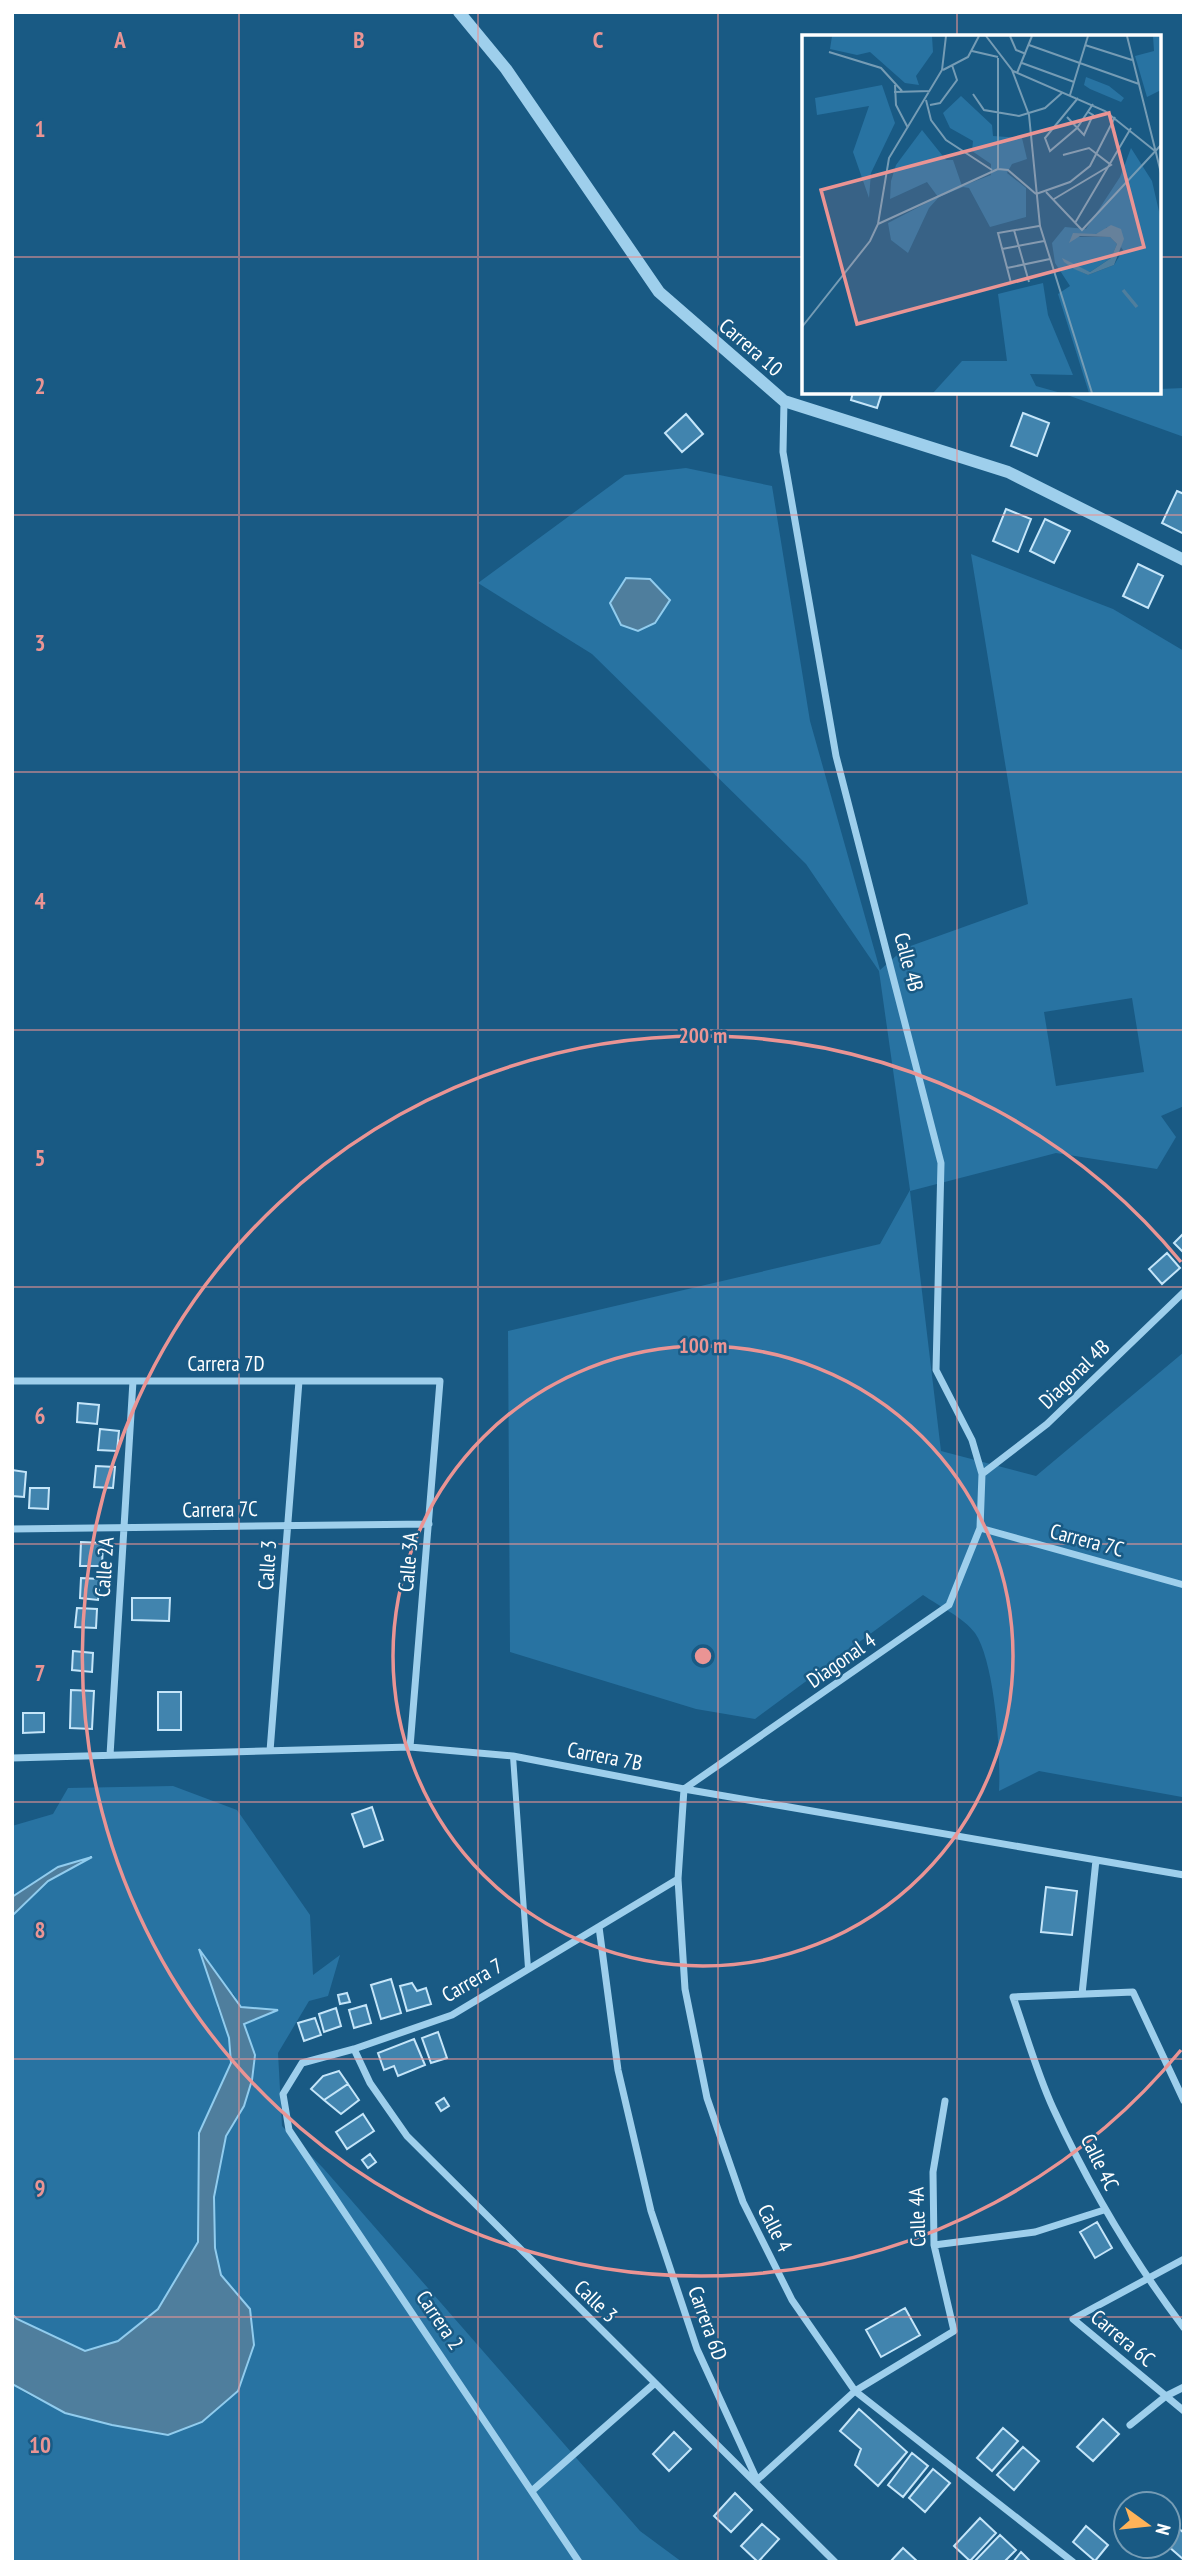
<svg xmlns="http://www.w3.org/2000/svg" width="1196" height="2574" viewBox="0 0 1196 2574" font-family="'PT Sans Narrow',sans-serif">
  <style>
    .green { fill: #2873a2; fill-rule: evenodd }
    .water { fill: #4f7e9d; stroke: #91ccee; stroke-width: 2 }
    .building { fill: #4184ae; stroke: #c4e5f9; stroke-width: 2 }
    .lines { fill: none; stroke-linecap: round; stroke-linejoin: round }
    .pedestrian { stroke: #9ecfec; stroke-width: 6 }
    .minor { stroke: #9ecfec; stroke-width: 7 }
    .tertiary { stroke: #9ecfec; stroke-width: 12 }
    .grid { fill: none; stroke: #ea9494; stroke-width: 2; stroke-opacity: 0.55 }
    .ring { fill: none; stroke: #ea9494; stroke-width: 3.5 }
    .labels { text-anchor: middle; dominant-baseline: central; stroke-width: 5; stroke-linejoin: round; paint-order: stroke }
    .street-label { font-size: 21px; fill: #fff; stroke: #195a84 }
    .inset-river { fill: none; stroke: #4f7e9d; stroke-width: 3.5 }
    .inset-road { fill: none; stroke: #759cb5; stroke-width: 2 }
    .view { fill: #ea9494; fill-opacity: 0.15; stroke: #ea9494; stroke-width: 3.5 }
    .inset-edge { fill: none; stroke: #fff; stroke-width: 3.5 }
    .grid-label { font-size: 23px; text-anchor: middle; font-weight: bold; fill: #ea9494; stroke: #195a84; stroke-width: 5; stroke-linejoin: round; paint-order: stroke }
    .centre { fill: #ea9494; stroke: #195a84; stroke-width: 3.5 }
    .ring-label { font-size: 21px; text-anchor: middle; font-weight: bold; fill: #ea9494; stroke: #195a84; stroke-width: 5; stroke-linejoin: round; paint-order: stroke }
  </style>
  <rect width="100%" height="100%" fill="#195a84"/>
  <path class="green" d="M 1184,388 L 1184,437 L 1059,392 L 1159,392 L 1159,389 Z
    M 686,468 L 772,486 L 810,721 L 880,970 L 905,948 L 1028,904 L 971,554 L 1113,609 L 1184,651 L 1184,1106 L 1161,1116 L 1176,1137 L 1157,1169 L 1056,1153 L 910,1191 L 941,1451 L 1036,1476 L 1184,1352 L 1182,1797 L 1039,1771 L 999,1791 C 1001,1755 995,1662 975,1633 C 964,1618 939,1606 923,1595 L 755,1719 L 696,1709 L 510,1652 L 508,1331 L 880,1244 L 910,1190 L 879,971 L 806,864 L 592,654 L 478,583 L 625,475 ZM 1132,998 L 1144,1072 L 1056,1086 L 1044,1012 Z
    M 173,1786 L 237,1810 L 310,1915 L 313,1975 L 340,1955 L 328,1996 L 309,2001 L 278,2053 L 282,2126 L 324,2169 L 640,2531 L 682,2562 L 12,2562 L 12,2384 C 58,2417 114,2425 168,2435 L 238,2391 L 254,2345 L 250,2309 L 221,2276 L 215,2248 L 214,2197 L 226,2136 L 244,2106 L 255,2055 L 244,2024 L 275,2010 L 241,2007 L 233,1993 L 217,2007 L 229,2038 L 231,2063 L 199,2133 L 198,2242 L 158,2309 L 118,2341 L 86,2351 L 17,2319 L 12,2314 L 12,1916 L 48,1881 L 88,1859 L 58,1867 L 12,1897 L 12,1826 L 53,1814 L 68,1788 Z"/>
  <path class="water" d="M 626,578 L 650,579 L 670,600 L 655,623 L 638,631 L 621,625 L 610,603 Z
    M 92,1857 L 48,1881 L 12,1916 L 12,1897 L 58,1867 Z
    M 199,1949 L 241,2007 L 278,2010 L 244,2024 L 255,2055 L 252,2080 L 244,2106 L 226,2136 L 214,2197 L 215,2248 L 221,2275 L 250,2309 L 254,2345 L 238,2391 L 202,2422 L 168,2435 L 112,2425 L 65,2413 L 12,2384 L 12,2314 L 17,2319 L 85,2351 L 118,2341 L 158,2309 L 198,2242 L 199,2133 L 231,2063 L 229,2038 Z"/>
  <path class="building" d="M 853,392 L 882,392 L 877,408 L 851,400 Z
    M 1023,413 L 1049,423 L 1037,456 L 1011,446 Z
    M 686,414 L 703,434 L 682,452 L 665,433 Z
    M 1177,491 L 1184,494 L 1184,534 L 1162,523 Z
    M 1006,509 L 1031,519 L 1018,552 L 993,541 Z
    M 1045,519 L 1070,531 L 1054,563 L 1030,551 Z
    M 1138,564 L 1163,576 L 1148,608 L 1123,596 Z
    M 1184,1233 L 1184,1253 L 1174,1243 Z
    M 1167,1253 L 1180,1268 L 1162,1284 L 1149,1269 Z
    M 78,1403 L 99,1405 L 97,1424 L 77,1422 Z
    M 100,1429 L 119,1431 L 117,1451 L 98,1450 Z
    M 96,1466 L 115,1467 L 113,1488 L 94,1487 Z
    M 12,1470 L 26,1472 L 24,1497 L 12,1496 Z
    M 30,1488 L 49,1488 L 48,1509 L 29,1508 Z
    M 81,1542 L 103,1543 L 102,1566 L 80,1566 Z
    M 81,1578 L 100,1579 L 98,1600 L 80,1598 Z
    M 132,1598 L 170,1598 L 169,1621 L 132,1620 Z
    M 77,1608 L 97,1609 L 96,1628 L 75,1627 Z
    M 73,1651 L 93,1653 L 92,1672 L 72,1670 Z
    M 71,1690 L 94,1691 L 92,1729 L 70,1728 Z
    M 158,1692 L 181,1692 L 181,1730 L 158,1730 Z
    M 23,1713 L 44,1713 L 44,1732 L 23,1733 Z
    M 372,1807 L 383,1840 L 364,1847 L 352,1814 Z
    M 1046,1887 L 1077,1891 L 1072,1935 L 1041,1932 Z
    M 391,1979 L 401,2013 L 381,2019 L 371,1985 Z
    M 412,1983 L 417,1991 L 426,1988 L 431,2004 L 407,2011 L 400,1986 Z
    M 347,1993 L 350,2002 L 340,2004 L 338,1995 Z
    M 366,2005 L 371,2023 L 354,2028 L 349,2010 Z
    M 336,2008 L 341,2026 L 324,2032 L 319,2014 Z
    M 315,2018 L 321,2035 L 304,2041 L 298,2023 Z
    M 438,2032 L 447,2058 L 431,2063 L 422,2038 Z
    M 414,2039 L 425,2065 L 398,2076 L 394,2066 L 384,2070 L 378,2053 Z
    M 339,2071 L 348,2084 L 324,2100 L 311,2089 L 323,2076 Z
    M 348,2084 L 359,2100 L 341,2114 L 324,2100 Z
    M 444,2098 L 449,2106 L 441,2111 L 436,2103 Z
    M 363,2114 L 374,2131 L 347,2149 L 336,2132 Z
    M 370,2154 L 376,2162 L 368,2168 L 362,2160 Z
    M 1097,2222 L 1112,2248 L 1095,2258 L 1080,2232 Z
    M 905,2308 L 920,2335 L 881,2357 L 866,2330 Z
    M 859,2409 L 907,2452 L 878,2486 L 855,2465 L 861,2449 L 840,2431 Z
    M 1103,2419 L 1119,2434 L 1093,2461 L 1077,2447 Z
    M 1003,2428 L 1018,2441 L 992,2471 L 977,2458 Z
    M 674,2432 L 691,2449 L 669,2471 L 653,2454 Z
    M 1023,2447 L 1039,2461 L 1014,2490 L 997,2475 Z
    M 912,2453 L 928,2466 L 903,2497 L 888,2485 Z
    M 933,2469 L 950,2483 L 925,2512 L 909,2498 Z
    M 735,2493 L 752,2510 L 731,2532 L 714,2516 Z
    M 980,2518 L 996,2533 L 970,2561 L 954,2546 Z
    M 762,2524 L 779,2539 L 758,2562 L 741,2546 Z
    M 1086,2526 L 1108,2545 L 1095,2561 L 1073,2542 Z
    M 1177,2527 L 1184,2533 L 1184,2560 L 1168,2546 L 1168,2539 Z
    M 1000,2535 L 1016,2550 L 1004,2562 L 974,2562 Z
    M 903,2548 L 918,2562 L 890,2562 Z
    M 1021,2552 L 1031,2562 L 1013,2562 Z"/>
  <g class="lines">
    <path class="pedestrian" d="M 513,1756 L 528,1968"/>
    <path class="minor" d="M 12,1381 L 440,1381 L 410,1747
      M 982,1474 L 1047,1424 L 1184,1292
      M 980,1528 L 1184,1585
      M 12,1529 L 429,1524
      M 270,1751 L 299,1381
      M 110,1755 L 133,1381
      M 12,1758 L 410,1747 L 513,1756 L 684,1789 L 1184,1875
      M 684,1789 L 949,1605 L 980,1528 L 982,1474 L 972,1440 L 936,1370 L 941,1163 L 836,756 L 783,452 L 784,401
      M 684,1789 L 678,1879 L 685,1989 L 707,2098 L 743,2202 L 792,2300 L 855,2391 L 1073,2562
      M 599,1927 L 618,2070 L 651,2211 L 697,2349 L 757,2480 L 855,2391 L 954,2331 L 934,2245 L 933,2172 L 945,2101
      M 1082,1994 L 1096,1860
      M 354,2049 L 370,2083 L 407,2136 L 835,2562
      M 1184,2101 L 1133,1992 L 1013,1997 C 1026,2034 1037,2073 1053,2108 C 1089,2186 1132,2259 1184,2328
      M 934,2245 L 1035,2232 L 1104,2210
      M 1184,2259 L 1073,2319 L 1184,2411
      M 1130,2425 L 1166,2396 L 1184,2387
      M 533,2490 L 655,2383
      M 579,2562 L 289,2130 L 283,2094 L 302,2063 L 354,2049 L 452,2015 L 678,1879"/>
    <path class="tertiary" d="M 459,12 L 506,69 L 659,292 L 784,401 L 1008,472 L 1184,560"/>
  </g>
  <path class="grid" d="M 239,12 L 239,2562M 478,12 L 478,2562M 718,12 L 718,2562M 957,12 L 957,37M 12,257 L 804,257M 1159,257 L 1184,257M 957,392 L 957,2562M 12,515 L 1184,515M 12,772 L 1184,772M 12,1030 L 1184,1030M 12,1287 L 1184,1287M 12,1544 L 1184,1544M 12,1802 L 1184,1802M 12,2059 L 1184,2059M 12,2317 L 1184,2317"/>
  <g class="ring">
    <circle cx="703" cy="1656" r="310"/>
    <path d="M1181 2050A620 620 0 1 1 1181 1262"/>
  </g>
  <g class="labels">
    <g class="street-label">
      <text transform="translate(751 347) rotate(41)">Carrera 10</text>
      <text transform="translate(909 962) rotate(75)">Calle 4B</text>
      <text x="226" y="1363">Carrera 7D</text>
      <text transform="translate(1074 1374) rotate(-44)">Diagonal 4B</text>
      <text transform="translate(220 1509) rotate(-1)">Carrera 7C</text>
      <text transform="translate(1087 1540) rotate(15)">Carrera 7C</text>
      <text transform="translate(408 1562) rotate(-85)">Calle 3A</text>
      <text transform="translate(267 1565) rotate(-86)">Calle 3</text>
      <text transform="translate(104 1567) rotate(-86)">Calle 2A</text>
      <text transform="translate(841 1660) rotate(-35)">Diagonal 4</text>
      <text transform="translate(605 1756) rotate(11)">Carrera 7B</text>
      <text transform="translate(472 1980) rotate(-30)">Carrera 7</text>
      <text transform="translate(1100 2162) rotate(64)">Calle 4C</text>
      <text transform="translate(917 2217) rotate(-92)">Calle 4A</text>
      <text transform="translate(775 2228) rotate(63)">Calle 4</text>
      <text transform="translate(596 2301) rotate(44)">Calle 3</text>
      <text transform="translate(440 2320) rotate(56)">Carrera 2</text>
      <text transform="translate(708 2323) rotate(70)">Carrera 6D</text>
      <text transform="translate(1123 2338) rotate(40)">Carrera 6C</text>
    </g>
  </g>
  <g transform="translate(802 35)">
    <rect width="359" height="359" fill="#195a84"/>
    <path d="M 30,1 L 130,1 L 131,17 L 114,41 L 117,50 L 103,48 L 68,17 L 55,20 L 28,14 ZM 351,1 L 359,1 L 359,55 L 345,62 L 333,21 L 352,16 ZM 284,42 L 307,51 L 322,63 L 319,67 L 288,54 L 282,50 ZM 80,50 L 93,88 L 69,138 L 67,163 L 51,117 L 67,71 L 15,80 L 13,63 ZM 159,61 L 190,90 L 191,101 L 220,103 L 225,124 L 210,129 L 205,138 L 224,153 L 224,182 L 188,192 L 167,153 L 161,152 L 137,162 L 127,173 L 106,218 L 89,205 L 86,188 L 136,162 L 125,147 L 88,164 L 89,146 L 94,130 L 120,95 L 144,125 L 151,125 L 160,151 L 189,140 L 189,129 L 170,116 L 171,106 L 148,93 L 141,78 ZM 329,113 L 350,146 L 359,185 L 359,358 L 287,358 L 256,259 L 268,251 L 253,228 L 250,208 L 263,192 L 284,194 L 318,142 ZM 305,192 L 321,215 L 312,230 L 286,240 L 267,231 L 265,228 L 288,237 L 309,223 L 315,209 L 308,202 L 272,202 L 300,198 ZM 241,248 L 246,280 L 271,340 L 228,339 L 234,351 L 259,358 L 131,358 L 160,326 L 205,326 L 196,259 Z" fill="#2873a2" fill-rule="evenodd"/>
    <path d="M 309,190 L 319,194 L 322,204 L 312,230 L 286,240 L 272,234 L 262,227 L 260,223 L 288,237 L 309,223 L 315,209 L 308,202 L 278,201 L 267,208 L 271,198 L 294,199 Z" fill="#4f7e9d"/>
    <path class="inset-river" d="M 321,255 L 335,272"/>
    <path class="inset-road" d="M 184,1 L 210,35 L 227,80 L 238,191 L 290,358M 208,1 L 214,15 L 224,19M 325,1 L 359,138M 227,10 L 337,49M 283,10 L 330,25M 170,16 L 196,22M 27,17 L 79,33 L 100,56M 196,23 L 196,134M 220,28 L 272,47M 141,35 L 166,22 L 177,1M 211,36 L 303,76 L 353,116M 215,38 L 230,1M 93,50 L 94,70 L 106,93M 92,57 L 128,56M 171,59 L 182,75 L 217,81 L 243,73 L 261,57M 268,60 L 286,1M 276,63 L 243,103 L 248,116 L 275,93 L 291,69M 124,65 L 129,85 L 144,105 L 190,135M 128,70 L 138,68 L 155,45 L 150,30M 265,82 L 282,100 L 291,80 L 286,77M 196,134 L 206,135 L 234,159M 244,157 L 280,195 L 359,110M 234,159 L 268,147 L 288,131 L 313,82M 252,164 L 309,130 L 287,113 L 261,120M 273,188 L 329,93M 76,189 L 196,134M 212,195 L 227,247M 200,214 L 242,206M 205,233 L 248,224M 209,248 L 196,198 L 237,191M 0,292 L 68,206 L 76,189 L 87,123 L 140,35 L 144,1"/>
    <path class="view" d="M 307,78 L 342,212 L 55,289 L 19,155 Z"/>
    <rect width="359" height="359" class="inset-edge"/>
  </g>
  <g class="grid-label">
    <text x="120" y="48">A</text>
    <text x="359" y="48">B</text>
    <text x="598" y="48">C</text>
    <text x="40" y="137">1</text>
    <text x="40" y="394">2</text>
    <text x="40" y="651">3</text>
    <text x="40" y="909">4</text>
    <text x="40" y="1166">5</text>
    <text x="40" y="1424">6</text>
    <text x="40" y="1681">7</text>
    <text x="40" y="1938">8</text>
    <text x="40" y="2196">9</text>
    <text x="40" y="2453">10</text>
  </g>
  <circle cx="703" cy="1656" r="10" class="centre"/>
  <g class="ring-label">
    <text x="703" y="1043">200 m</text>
    <text x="703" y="1353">100 m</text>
  </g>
  <rect width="1196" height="2574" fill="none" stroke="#ffffff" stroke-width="28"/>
  <g transform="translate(1147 2525) rotate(105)"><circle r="33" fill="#195a84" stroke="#759cb5" stroke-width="2"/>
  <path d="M0-5L12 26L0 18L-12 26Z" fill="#ffb359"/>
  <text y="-10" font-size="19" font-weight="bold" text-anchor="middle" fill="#ffffff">N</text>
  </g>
</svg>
